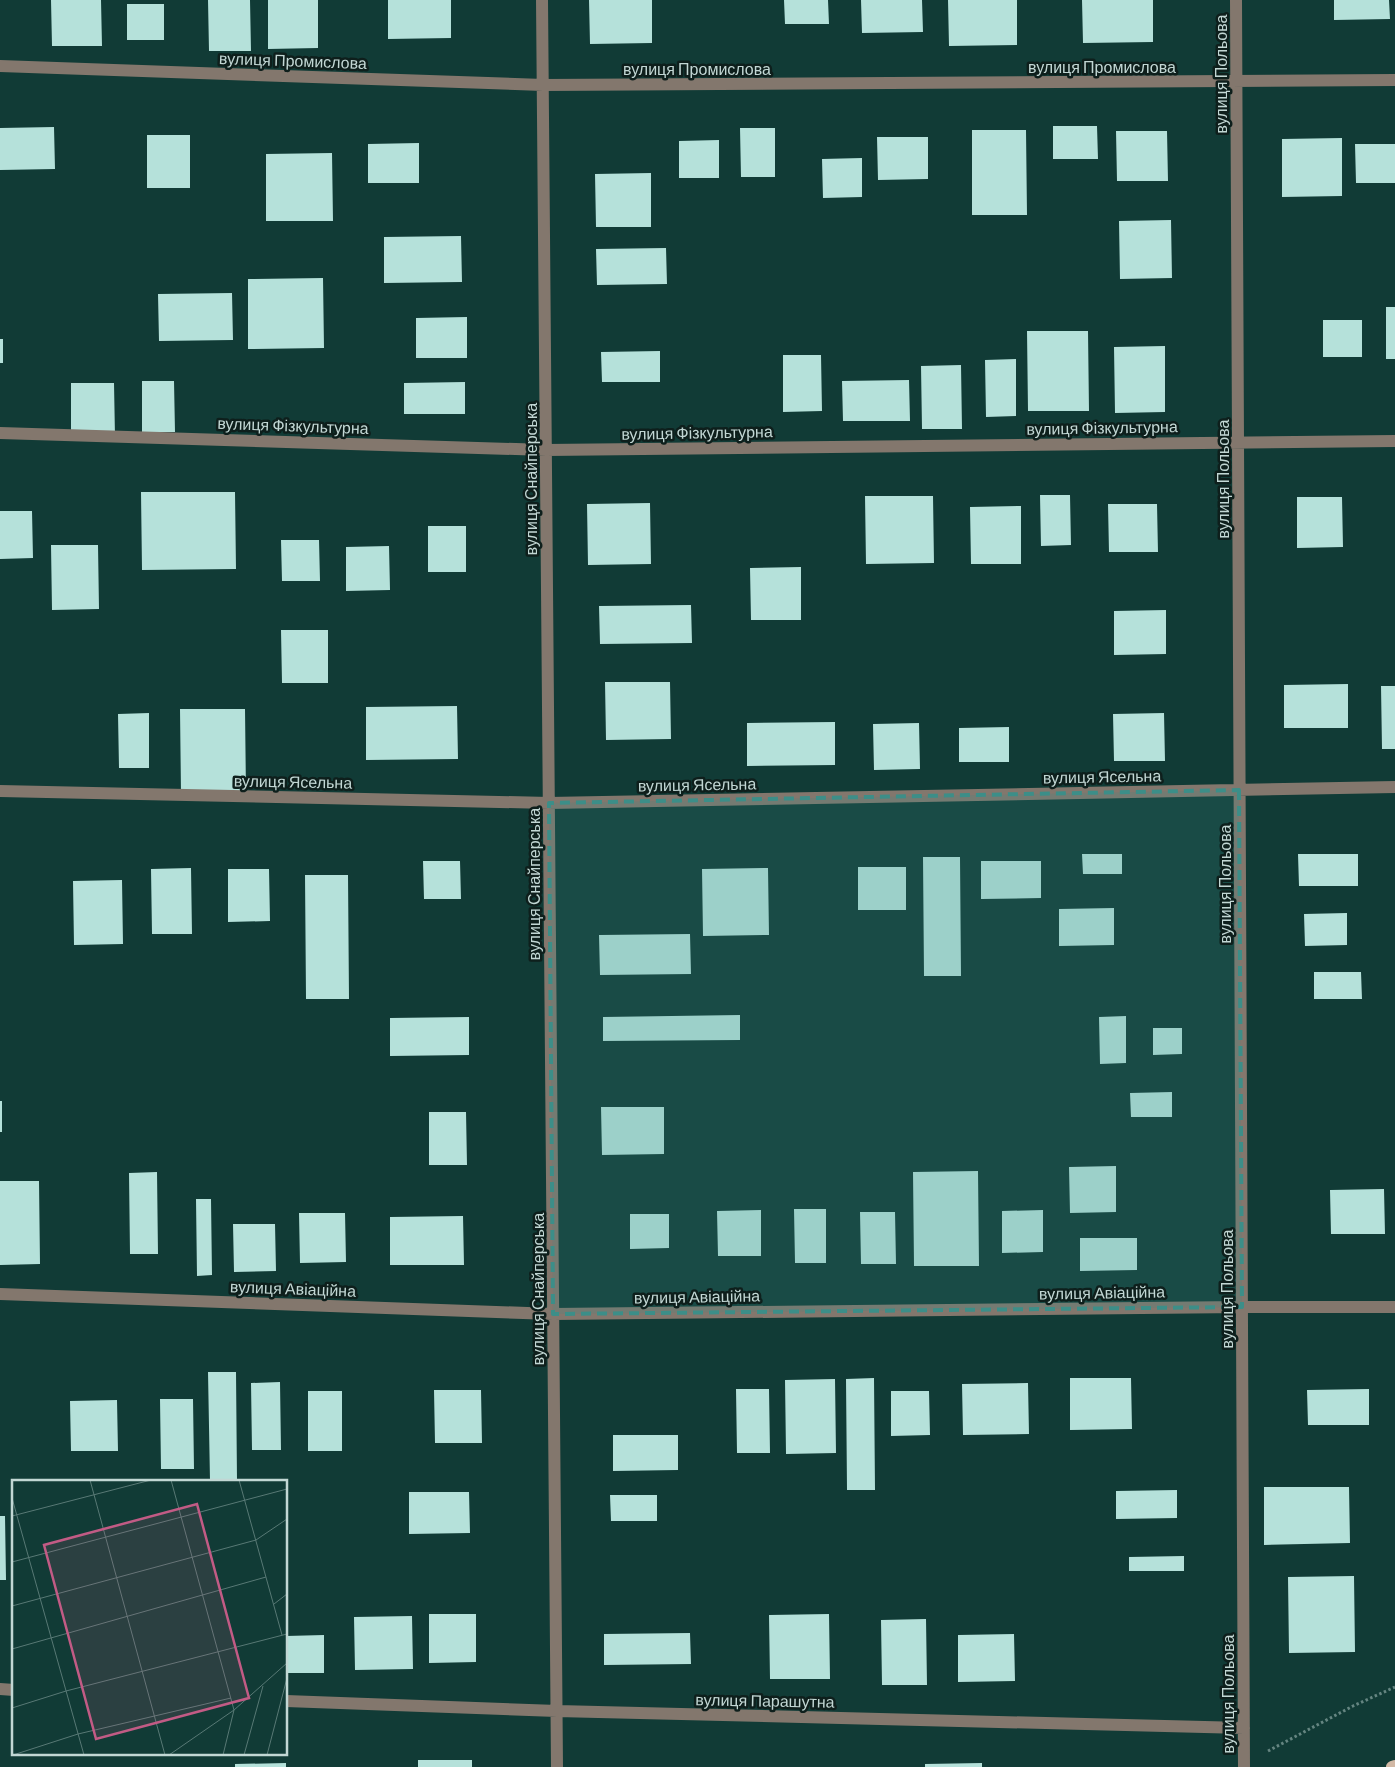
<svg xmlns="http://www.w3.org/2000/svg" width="1395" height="1767" viewBox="0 0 1395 1767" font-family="Barlow,sans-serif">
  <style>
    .building { fill: #b5e1da }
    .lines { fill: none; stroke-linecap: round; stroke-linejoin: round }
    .path { stroke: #658581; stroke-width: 3; stroke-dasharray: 2.5 2.5; stroke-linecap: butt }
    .minor { stroke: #83776d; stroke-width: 12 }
    .major { stroke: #d2b9a5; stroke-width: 12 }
    .marked { fill: #3c8e88; fill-opacity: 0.2; stroke: #3c8e88; stroke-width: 4; stroke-dasharray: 10 6; stroke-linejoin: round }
    .labels { text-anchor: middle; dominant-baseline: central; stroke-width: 5; stroke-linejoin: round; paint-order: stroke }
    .street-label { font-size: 16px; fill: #c2d7d4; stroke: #0e1f1c }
    .inset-road { fill: none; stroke: #587975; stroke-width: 1 }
    .view { fill: #c25b85; fill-opacity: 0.15; stroke: #c25b85; stroke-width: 2.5 }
    .inset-edge { fill: none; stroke: #c2d7d4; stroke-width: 2.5 }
  </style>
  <rect width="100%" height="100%" fill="#113b36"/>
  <path class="building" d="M 51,0 L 101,0 L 102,46 L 52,46 Z
    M 208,0 L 250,0 L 251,51 L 209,51 Z
    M 268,0 L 318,0 L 318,48 L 268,49 Z
    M 388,0 L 451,0 L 451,38 L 388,39 Z
    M 589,0 L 652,0 L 652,43 L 590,44 Z
    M 784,0 L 828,0 L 829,24 L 785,24 Z
    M 861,0 L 922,0 L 923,32 L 862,33 Z
    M 948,0 L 1017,0 L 1017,45 L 949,46 Z
    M 1082,0 L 1153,0 L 1153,42 L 1083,43 Z
    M 1334,0 L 1389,0 L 1390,19 L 1334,20 Z
    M 127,4 L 164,4 L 164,40 L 127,40 Z
    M 1053,126 L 1097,126 L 1098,159 L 1053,159 Z
    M 54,127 L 55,169 L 0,170 L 0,128 Z
    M 740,128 L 775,128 L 775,177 L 741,177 Z
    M 972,130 L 1026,130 L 1027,215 L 972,215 Z
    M 1116,131 L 1167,131 L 1168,181 L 1117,181 Z
    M 147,135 L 190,135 L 190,188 L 147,188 Z
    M 877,137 L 928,137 L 928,179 L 878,180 Z
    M 1342,138 L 1342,196 L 1282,197 L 1282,139 Z
    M 719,140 L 719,178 L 679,178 L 679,141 Z
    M 419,143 L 419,183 L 368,183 L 368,144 Z
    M 1355,144 L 1395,144 L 1395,183 L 1356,183 Z
    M 332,153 L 333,221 L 266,221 L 266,154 Z
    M 862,158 L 862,197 L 823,198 L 822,159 Z
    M 651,173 L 651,227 L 596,227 L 595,174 Z
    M 1171,220 L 1172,278 L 1120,279 L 1119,221 Z
    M 461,236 L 462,282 L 384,283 L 384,237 Z
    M 666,248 L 667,284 L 597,285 L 596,249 Z
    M 323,278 L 324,348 L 248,349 L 248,279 Z
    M 232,293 L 233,340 L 159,341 L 158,294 Z
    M 1386,307 L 1395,307 L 1395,359 L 1386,359 Z
    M 467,317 L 467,358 L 416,358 L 416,318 Z
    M 1323,320 L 1362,320 L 1362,357 L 1323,357 Z
    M 1027,331 L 1088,331 L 1089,411 L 1028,411 Z
    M 0,339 L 3,339 L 3,363 L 0,363 Z
    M 1165,346 L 1165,412 L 1115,413 L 1114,347 Z
    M 660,351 L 660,382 L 602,382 L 601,352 Z
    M 783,355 L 821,355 L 822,411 L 783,412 Z
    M 1016,359 L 1016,416 L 986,417 L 985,360 Z
    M 961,365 L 962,429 L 922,429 L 921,366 Z
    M 909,380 L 910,421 L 843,421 L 842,381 Z
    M 142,381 L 174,381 L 175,432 L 142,432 Z
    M 465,382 L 465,414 L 404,414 L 404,383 Z
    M 71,383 L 114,383 L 115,437 L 71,438 Z
    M 141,492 L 235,492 L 236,569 L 142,570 Z
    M 1040,495 L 1070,495 L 1071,545 L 1041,546 Z
    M 865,496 L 933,496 L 934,563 L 866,564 Z
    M 1297,497 L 1342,497 L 1343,547 L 1297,548 Z
    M 650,503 L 651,564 L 588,565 L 587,504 Z
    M 1108,504 L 1157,504 L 1158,552 L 1109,552 Z
    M 1021,506 L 1021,564 L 971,564 L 970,507 Z
    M 0,511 L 32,511 L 33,558 L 0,559 Z
    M 428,526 L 466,526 L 466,572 L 428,572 Z
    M 281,540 L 319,540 L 320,581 L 282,581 Z
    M 51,545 L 98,545 L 99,609 L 52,610 Z
    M 389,546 L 390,590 L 346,591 L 346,547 Z
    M 801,567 L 801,620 L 751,620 L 750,568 Z
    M 691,605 L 692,643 L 600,644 L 599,606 Z
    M 1166,610 L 1166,654 L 1114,655 L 1114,611 Z
    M 281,630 L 328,630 L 328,683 L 282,683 Z
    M 605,682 L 670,682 L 671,739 L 606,740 Z
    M 1348,684 L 1348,728 L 1284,728 L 1284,685 Z
    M 1381,686 L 1395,686 L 1395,749 L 1382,749 Z
    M 457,706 L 458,759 L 366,760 L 366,707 Z
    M 180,709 L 245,709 L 246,794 L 181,794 Z
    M 149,713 L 149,768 L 119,768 L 118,714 Z
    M 1164,713 L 1165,761 L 1114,761 L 1113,714 Z
    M 835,722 L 835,765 L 747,766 L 747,723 Z
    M 919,723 L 920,769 L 874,770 L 873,724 Z
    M 1009,727 L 1009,762 L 959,762 L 959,728 Z
    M 1082,854 L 1122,854 L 1122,874 L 1083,874 Z
    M 1298,854 L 1358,854 L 1358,886 L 1299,886 Z
    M 923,857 L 960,857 L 961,976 L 924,976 Z
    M 423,861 L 460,861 L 461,899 L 424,899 Z
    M 981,861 L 1041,861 L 1041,898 L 981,899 Z
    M 858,867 L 906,867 L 906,910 L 858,910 Z
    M 191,868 L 192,934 L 152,934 L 151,869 Z
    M 768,868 L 769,935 L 703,936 L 702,869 Z
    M 228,869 L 269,869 L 270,921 L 228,922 Z
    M 305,875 L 348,875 L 349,999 L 306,999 Z
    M 122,880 L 123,944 L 74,945 L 73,881 Z
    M 1114,908 L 1114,945 L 1059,946 L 1059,909 Z
    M 1347,913 L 1347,945 L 1305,946 L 1304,914 Z
    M 690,934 L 691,974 L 600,975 L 599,935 Z
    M 1314,972 L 1361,972 L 1362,999 L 1314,999 Z
    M 740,1015 L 740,1040 L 603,1041 L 603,1017 Z
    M 1126,1016 L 1126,1063 L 1100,1064 L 1099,1017 Z
    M 469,1017 L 469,1055 L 390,1056 L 390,1018 Z
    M 1153,1028 L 1182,1028 L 1182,1054 L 1153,1055 Z
    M 1172,1092 L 1172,1117 L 1131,1117 L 1130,1093 Z
    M 0,1101 L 2,1101 L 2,1132 L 0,1132 Z
    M 601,1107 L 664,1107 L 664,1154 L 602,1155 Z
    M 429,1112 L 466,1112 L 467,1165 L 429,1165 Z
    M 1116,1166 L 1116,1212 L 1070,1213 L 1069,1167 Z
    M 978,1171 L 979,1266 L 914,1266 L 913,1172 Z
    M 157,1172 L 158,1254 L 130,1254 L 129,1173 Z
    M 0,1181 L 39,1181 L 40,1264 L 0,1265 Z
    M 1384,1189 L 1385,1234 L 1331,1234 L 1330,1190 Z
    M 196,1199 L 211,1199 L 212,1275 L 197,1276 Z
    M 794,1209 L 826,1209 L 826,1263 L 795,1263 Z
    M 761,1210 L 761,1256 L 718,1256 L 717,1211 Z
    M 1043,1210 L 1043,1252 L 1002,1253 L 1002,1211 Z
    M 860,1212 L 895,1212 L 896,1264 L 861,1264 Z
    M 299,1213 L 345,1213 L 346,1262 L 300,1263 Z
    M 630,1214 L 669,1214 L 669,1248 L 630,1249 Z
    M 463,1216 L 464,1265 L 390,1265 L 390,1217 Z
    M 233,1224 L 275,1224 L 276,1271 L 234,1272 Z
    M 1080,1238 L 1137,1238 L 1137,1270 L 1080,1271 Z
    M 208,1372 L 236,1372 L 237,1481 L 210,1481 Z
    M 874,1378 L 875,1490 L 847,1490 L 846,1379 Z
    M 1070,1378 L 1131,1378 L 1132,1429 L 1070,1430 Z
    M 835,1379 L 836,1453 L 786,1454 L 785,1380 Z
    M 280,1382 L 281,1450 L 252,1450 L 251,1383 Z
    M 1028,1383 L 1029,1434 L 963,1435 L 962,1384 Z
    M 736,1389 L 769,1389 L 770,1453 L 737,1453 Z
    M 1369,1389 L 1369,1425 L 1308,1425 L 1307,1390 Z
    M 434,1390 L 481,1390 L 482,1443 L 435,1443 Z
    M 308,1391 L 342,1391 L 342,1451 L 308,1451 Z
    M 891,1391 L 929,1391 L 930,1435 L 891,1436 Z
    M 160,1399 L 193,1399 L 194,1469 L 161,1469 Z
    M 117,1400 L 118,1451 L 71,1451 L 70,1401 Z
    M 613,1435 L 678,1435 L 678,1470 L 613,1471 Z
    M 1264,1487 L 1349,1487 L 1350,1543 L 1264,1545 Z
    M 1177,1490 L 1177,1518 L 1116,1519 L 1116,1491 Z
    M 409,1492 L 469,1492 L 470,1533 L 409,1534 Z
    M 610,1495 L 657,1495 L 657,1521 L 611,1521 Z
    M 0,1516 L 5,1516 L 6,1580 L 0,1580 Z
    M 1184,1556 L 1184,1571 L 1129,1571 L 1129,1557 Z
    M 1354,1576 L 1355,1652 L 1289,1653 L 1288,1577 Z
    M 429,1614 L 476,1614 L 476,1662 L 429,1663 Z
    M 829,1614 L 830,1679 L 770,1679 L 769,1615 Z
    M 412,1616 L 413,1669 L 355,1670 L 354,1617 Z
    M 926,1619 L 927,1685 L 882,1685 L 881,1620 Z
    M 690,1633 L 691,1664 L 604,1665 L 604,1634 Z
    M 1014,1634 L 1015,1681 L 958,1682 L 958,1635 Z
    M 324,1635 L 324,1673 L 286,1673 L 286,1636 Z
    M 418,1760 L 472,1760 L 472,1767 L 418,1767 Z
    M 286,1763 L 286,1767 L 235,1767 L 235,1764 Z
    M 982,1763 L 982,1767 L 925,1767 L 925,1764 Z"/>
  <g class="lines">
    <path class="path" d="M 1268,1751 L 1353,1706 L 1395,1687"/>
    <path class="minor" d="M 542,0 L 557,1767
      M 1236,0 L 1244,1767
      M 0,66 L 543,85 L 1395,80
      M 0,433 L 546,450 L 1395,441
      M 0,791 L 549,803 L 1395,787
      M 0,1294 L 553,1314 L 1242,1307 L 1395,1307
      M 0,1689 L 14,1690
      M 286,1701 L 557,1711 L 1244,1728"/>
    <path class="major" d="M 1392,1767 L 1395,1766"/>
  </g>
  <path class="marked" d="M 1239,790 L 1242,1307 L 553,1314 L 549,803 Z"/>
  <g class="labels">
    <g class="street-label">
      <text transform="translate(293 60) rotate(2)">вулиця Промислова</text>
      <text x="1102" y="66">вулиця Промислова</text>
      <text x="697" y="68">вулиця Промислова</text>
      <text transform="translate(1220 74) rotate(-90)">вулиця Польова</text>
      <text transform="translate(293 425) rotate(2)">вулиця Фізкультурна</text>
      <text transform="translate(1102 427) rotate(-1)">вулиця Фізкультурна</text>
      <text transform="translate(697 432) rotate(-1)">вулиця Фізкультурна</text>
      <text transform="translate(530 479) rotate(-90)">вулиця Снайперська</text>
      <text transform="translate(1222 479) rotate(-90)">вулиця Польова</text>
      <text transform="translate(1102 776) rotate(-1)">вулиця Ясельна</text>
      <text transform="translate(293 781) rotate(1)">вулиця Ясельна</text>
      <text transform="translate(697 784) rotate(-1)">вулиця Ясельна</text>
      <text transform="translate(533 884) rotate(-90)">вулиця Снайперська</text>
      <text transform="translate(1224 884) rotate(-90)">вулиця Польова</text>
      <text transform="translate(293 1288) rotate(2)">вулиця Авіаційна</text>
      <text transform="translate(537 1289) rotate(-90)">вулиця Снайперська</text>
      <text transform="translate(1226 1289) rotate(-90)">вулиця Польова</text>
      <text transform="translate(1102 1292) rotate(-1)">вулиця Авіаційна</text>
      <text transform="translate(697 1296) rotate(-1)">вулиця Авіаційна</text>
      <text transform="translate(1227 1694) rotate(-90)">вулиця Польова</text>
      <text transform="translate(765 1700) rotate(1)">вулиця Парашутна</text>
    </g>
  </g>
  <g transform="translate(12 1480)">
    <rect width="275" height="275" fill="#113b36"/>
    <path class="inset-road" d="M 78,0 L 153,275M 159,0 L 222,230 L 211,275M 227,0 L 270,155M 0,18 L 72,275M 0,36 L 139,0M 0,82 L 275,9M 262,124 L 275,114M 0,126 L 244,60 L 275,39M 0,169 L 254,97M 0,228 L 54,211 L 275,154M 1,275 L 66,254 L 219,218M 157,275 L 222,230 L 275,183M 232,275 L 251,206M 255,275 L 275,198"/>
    <path class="view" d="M 185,24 L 237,218 L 84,259 L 32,65 Z"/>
    <rect width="275" height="275" class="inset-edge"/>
  </g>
</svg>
